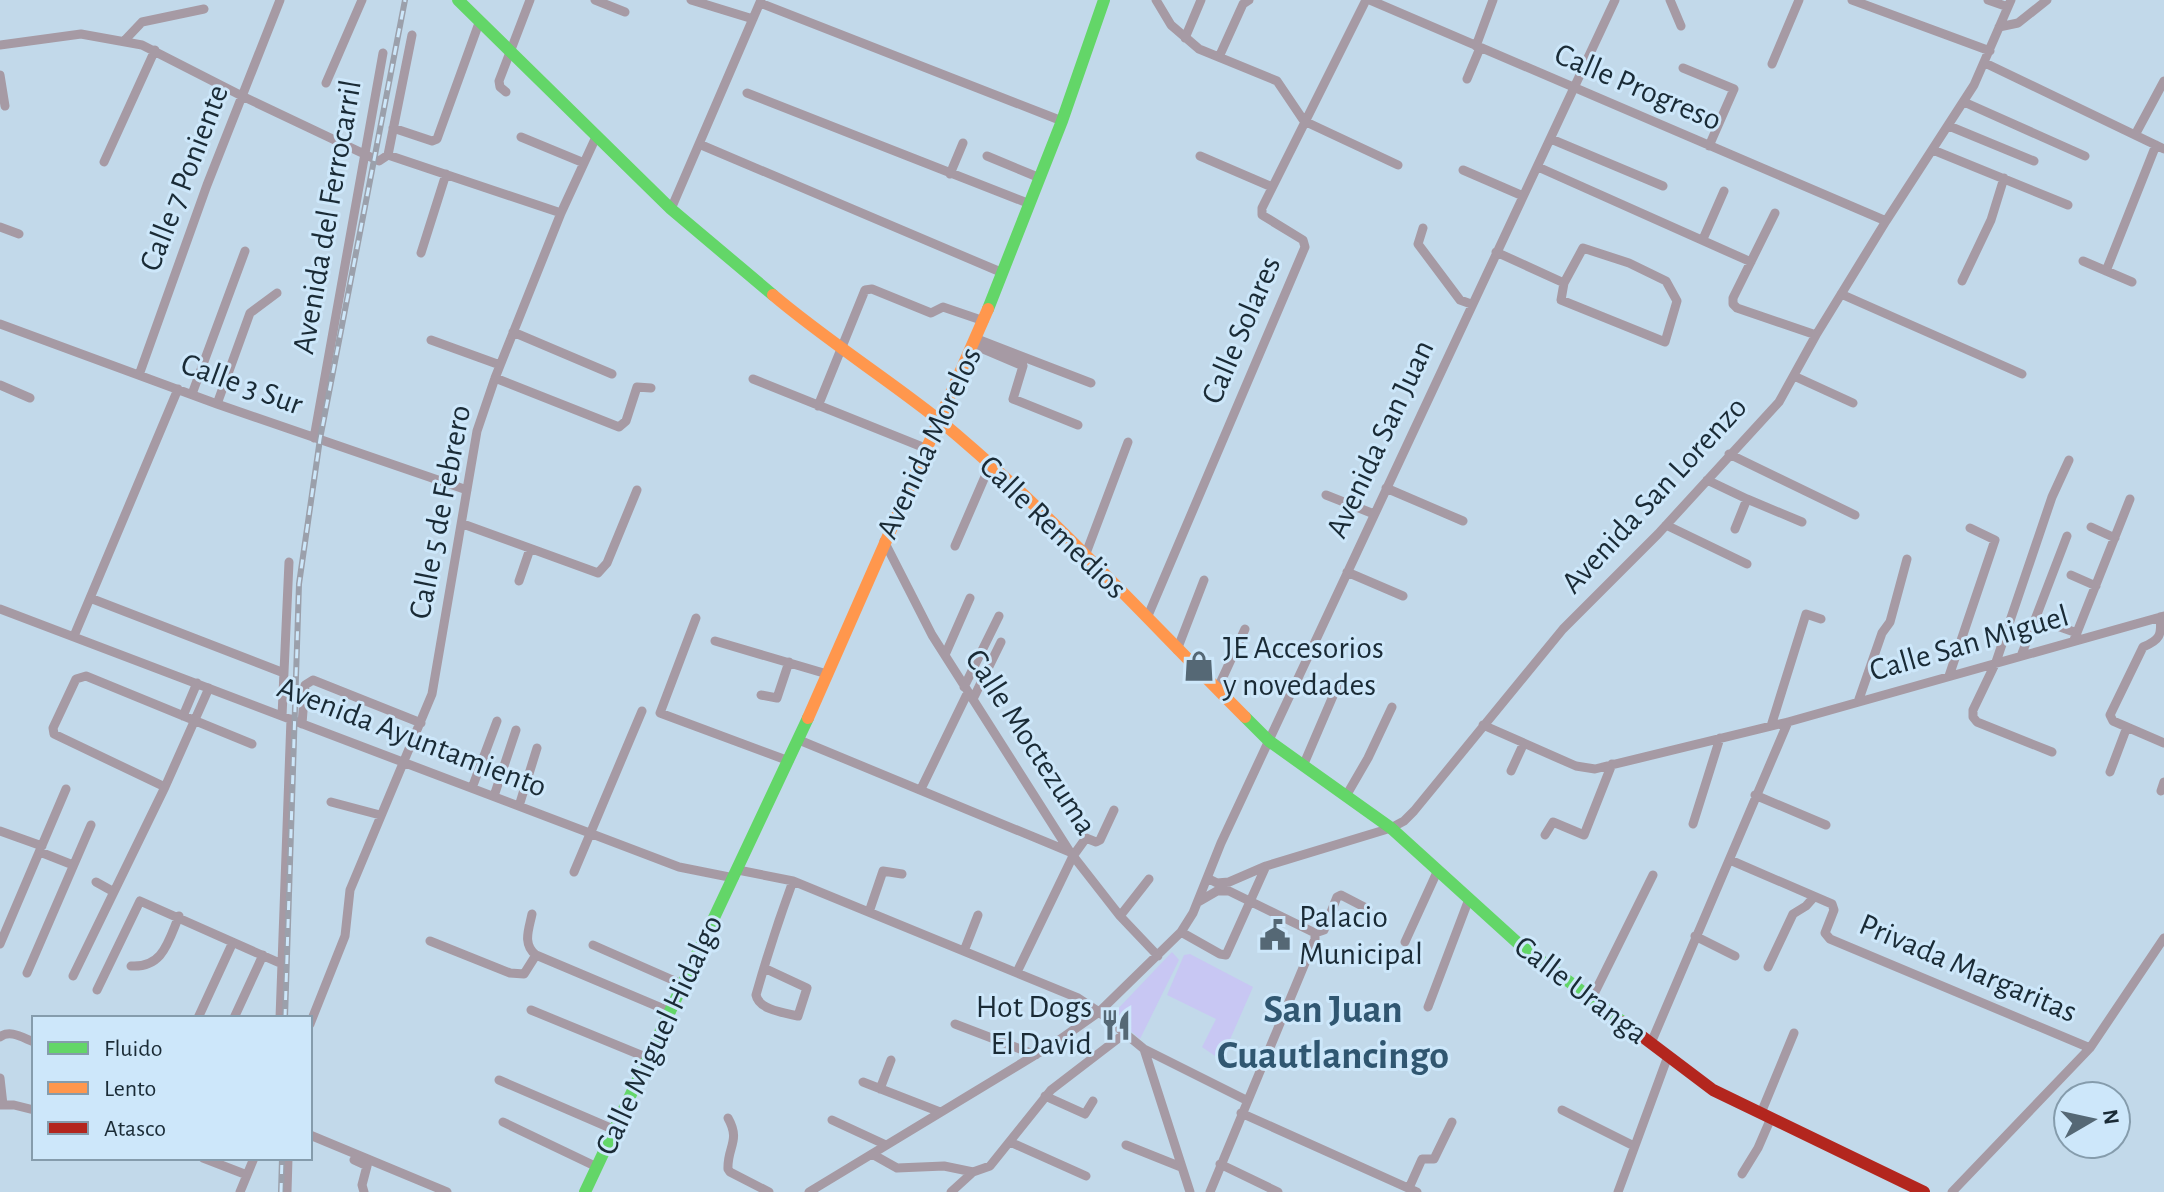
<svg xmlns="http://www.w3.org/2000/svg" width="2164" height="1192" viewBox="0 0 2164 1192" font-family="'Alegreya Sans',sans-serif">
  <style>
    .green { fill: #c8c7f3 }
    .lines { fill: none; stroke-linecap: round; stroke-linejoin: round }
    .street { stroke: #a69aa4; stroke-width: 9 }
    .fast { stroke: #63d668; stroke-width: 12 }
    .slow { stroke: #ff974d; stroke-width: 12 }
    .jam { stroke: #b3261e; stroke-width: 12 }
    .rail-casing { stroke: #9ba0ab; stroke-width: 6 }
    .rail { stroke: #cde7fa; stroke-width: 3; stroke-dasharray: 9; stroke-linecap: butt }
    .labels { text-anchor: middle; dominant-baseline: central; stroke-width: 6; stroke-linejoin: round; paint-order: stroke }
    .street-label { font-size: 32px; fill: #1a2b36; stroke: #cde7fa }
    .poi-label { font-size: 32px; fill: #1a2b36; stroke: #cde7fa; text-anchor: start }
    .district-label { font-size: 40px; font-weight: bold; fill: #305771; stroke: #cde7fa }
  </style>
  <rect width="100%" height="100%" fill="#c2d9ea"/>
  <path class="green" d="M 1172,952 L 1179,960 L 1140,1039 L 1112,1015 Z
    M 1190,954 L 1253,987 L 1221,1060 L 1202,1047 L 1216,1019 L 1167,995 L 1184,955 Z"/>
  <g class="lines">
    <path class="street" d="M 595,0 L 625,12
      M 691,0 L 753,19
      M 1156,0 L 1171,25 L 1199,49 L 1277,81 L 1304,121 L 1398,165
      M 1370,0 L 1886,221
      M 1670,0 L 1681,26
      M 1852,0 L 1990,51
      M 1988,0 L 2008,7
      M 760,3 L 1062,121
      M 1999,27 L 2018,23 L 2047,0
      M 1185,38 L 1201,0
      M 124,41 L 142,22 L 204,9
      M 0,45 L 81,34 L 142,45 L 242,96 L 379,161 L 388,155 L 561,213
      M 1476,46 L 1493,0
      M 1219,57 L 1243,4 L 1249,0
      M 1985,63 L 2164,149
      M 1772,64 L 1799,0
      M 1683,68 L 1734,89 L 1709,146
      M 0,75 L 5,106
      M 1467,79 L 1480,48
      M 326,83 L 362,0
      M 506,92 L 500,87 L 499,81 L 530,0
      M 747,93 L 1030,204
      M 1964,102 L 2085,156
      M 1949,126 L 2034,161
      M 393,128 L 432,141 L 437,139 L 479,23
      M 2135,135 L 2164,81
      M 521,137 L 584,163
      M 1551,139 L 1663,186
      M 699,144 L 1003,273
      M 1933,150 L 2068,205
      M 388,155 L 412,35
      M 987,156 L 1040,178
      M 1200,156 L 1272,187
      M 104,162 L 155,50
      M 1538,167 L 1751,262
      M 1463,170 L 1523,196
      M 950,174 L 963,143
      M 671,209 L 761,0
      M 1775,213 L 1733,298 L 1733,304 L 1737,308 L 1816,335
      M 0,227 L 19,234
      M 1423,228 L 1418,244 L 1460,300 L 1471,304
      M 1703,239 L 1724,191
      M 1583,248 L 1629,263 L 1666,281 L 1677,301 L 1665,342 L 1561,300 L 1564,283 Z
      M 1496,252 L 1564,283
      M 421,253 L 446,174
      M 2083,261 L 2132,282
      M 2106,271 L 2156,145
      M 1962,281 L 1991,220 L 2004,178
      M 1841,294 L 2022,374
      M 0,324 L 217,404 L 467,490
      M 513,332 L 612,374
      M 977,339 L 1091,383
      M 431,340 L 500,365
      M 974,345 L 1023,366 L 1013,399 L 1078,425
      M 139,375 L 207,185 L 280,0
      M 1794,376 L 1853,403
      M 495,378 L 619,427 L 626,421 L 637,387 L 651,388
      M 753,379 L 925,448
      M 0,385 L 30,398
      M 192,394 L 245,251
      M 217,404 L 250,313 L 277,293
      M 818,406 L 865,290 L 872,289 L 931,313 L 943,307 L 984,321
      M 314,438 L 383,53
      M 1729,454 L 1855,515
      M 1707,480 L 1747,499 L 1735,529
      M 1386,488 L 1463,521
      M 1326,495 L 1374,514
      M 1747,499 L 1802,522
      M 463,524 L 598,573 L 607,563 L 637,490
      M 1666,525 L 1747,564
      M 2091,527 L 2115,538
      M 884,541 L 932,635 L 1070,852 L 1120,916 L 1158,956
      M 955,546 L 990,465
      M 1085,556 L 1128,442
      M 1347,572 L 1403,596
      M 2071,575 L 2096,586
      M 519,581 L 530,549
      M 90,598 L 284,673
      M 0,609 L 679,867 L 734,878
      M 2160,617 C 2162,635 2160,640 2143,647 L 2110,715 L 2113,721 L 2164,743
      M 696,618 L 660,713 L 789,761
      M 1147,618 L 1305,247 L 1303,240 L 1262,215 L 1262,208 L 1366,0
      M 2043,621 L 2077,633
      M 74,636 L 178,389
      M 2074,640 L 2130,499
      M 715,641 L 827,674
      M 1177,650 L 1204,580
      M 945,655 L 970,598
      M 2021,656 L 2067,536
      M 1949,676 L 1995,540 L 1970,528
      M 964,687 L 999,616
      M 1217,690 L 1245,629
      M 761,695 L 777,698 L 789,662
      M 973,699 L 1001,642
      M 1858,702 L 1882,633 L 1890,622 L 1907,559
      M 183,716 L 197,683
      M 282,716 L 289,562
      M 302,724 L 305,685 L 313,680 L 421,723
      M 1483,725 L 1576,766 L 1595,769 L 1788,722 L 2164,616
      M 1771,726 L 1806,614 L 1821,619
      M 799,740 L 1070,852
      M 2052,752 L 1977,722 L 1973,717 L 1973,710 L 1996,662 L 2052,497 L 2069,460
      M 1303,766 L 1339,682
      M 1511,771 L 1523,745
      M 2110,772 L 2127,727
      M 165,787 L 54,734 L 53,728 L 76,679 L 86,676 L 252,744
      M 472,788 L 497,721
      M 921,789 L 968,692
      M 2161,791 L 2164,782
      M 1755,795 L 1826,825
      M 494,796 L 516,730
      M 1346,796 L 1368,758 L 1392,707
      M 331,802 L 380,815
      M 519,806 L 537,748
      M 1693,824 L 1720,738
      M 0,831 L 42,846
      M 1545,835 L 1553,822 L 1584,835 L 1612,764
      M 40,852 L 73,865
      M 1730,860 L 1832,904 L 1834,910 L 1825,933 L 1830,939 L 2090,1048
      M 738,870 L 793,881 L 1078,998 L 1099,1012 L 1144,1049 L 1246,1100
      M 574,872 L 642,711
      M 1207,878 L 1217,883 L 1229,882 L 1266,866 L 1391,828 L 1404,821 L 1414,811 L 1563,629 L 1658,534 L 1779,402 L 1816,335 L 1886,221 L 1974,85 L 2011,0
      M 96,882 L 114,892
      M 1198,902 L 1217,891 L 1229,891 L 1315,933
      M 869,912 L 883,871 L 902,874
      M 532,914 C 529,929 522,944 536,955 L 671,1012
      M 1120,916 L 1149,879
      M 1181,932 L 1220,954 L 1226,955 L 1266,866
      M 1315,933 L 1324,930 L 1337,897 L 1341,895 L 1368,909
      M 1695,936 L 1735,956
      M 430,941 L 510,973 L 524,974 L 536,955
      M 1405,942 L 1437,872
      M 0,944 L 66,789
      M 593,945 L 684,985
      M 964,951 L 978,915
      M 131,966 C 163,968 168,942 179,916
      M 1768,967 L 1793,914 L 1806,906 L 1814,897
      M 764,968 L 807,988 L 798,1016 C 785,1013 759,1010 756,995 C 767,956 779,919 793,881
      M 1017,972 L 1073,856 L 1086,838 L 1096,842 L 1100,840 L 1114,810
      M 27,973 L 91,825
      M 73,976 L 165,787 L 209,688
      M 97,990 L 140,901 L 282,964
      M 1592,998 L 1653,875
      M 1428,1007 L 1469,899
      M 531,1010 L 648,1058
      M 198,1018 L 233,942
      M 234,1018 L 263,955
      M 280,1018 L 291,719
      M 310,1024 L 345,936 L 350,890 L 432,694 L 477,431 L 495,378 L 561,213 L 596,137
      M 955,1024 L 1036,1055
      M 0,1037 C 10,1029 23,1038 34,1042
      M 1651,1043 L 1788,722
      M 1144,1049 L 1190,1192
      M 0,1078 L 3,1105
      M 499,1080 L 615,1130
      M 863,1082 L 940,1112
      M 880,1089 L 891,1060
      M 1045,1096 L 1085,1114 L 1093,1101
      M 0,1105 L 14,1105 L 34,1110
      M 1562,1110 L 1634,1146
      M 1241,1113 L 1417,1192
      M 1761,1113 L 1794,1033
      M 728,1118 C 741,1141 727,1147 728,1169 L 730,1172 L 769,1192
      M 832,1120 L 886,1145
      M 503,1122 L 597,1167
      M 310,1135 L 447,1192
      M 1010,1142 L 1086,1176
      M 1126,1145 L 1181,1167
      M 872,1154 L 897,1168 L 944,1166 L 973,1172
      M 203,1158 L 247,1175
      M 354,1160 L 367,1166 L 362,1185 L 364,1192
      M 1220,1164 L 1278,1192
      M 1742,1174 L 1758,1148 L 1771,1118
      M 1409,1188 L 1422,1159 L 1434,1159 L 1452,1122
      M 240,1192 L 254,1158
      M 287,1192 L 288,1158
      M 809,1192 L 1055,1043 L 1099,1012 L 1181,932 L 1193,913 L 1221,843 L 1615,0
      M 951,1192 L 973,1172 L 990,1166 L 1051,1090 L 1124,1034
      M 1210,1192 L 1315,939 L 1315,933
      M 1618,1192 L 1668,1056
      M 1952,1192 L 2090,1048 L 2164,938"/>
    <path class="fast" d="M 458,0 L 671,209 L 773,295
      M 988,309 L 1062,121 L 1104,0
      M 1245,717 L 1269,741 L 1391,828 L 1520,945 L 1623,1022
      M 585,1192 L 808,718"/>
    <path class="slow" d="M 773,295 C 826,340 885,377 939,420 C 1048,510 1145,617 1245,717
      M 808,718 L 988,309"/>
    <path class="jam" d="M 1623,1022 L 1713,1090 L 1924,1192"/>
    <defs>
      <path id="rail" d="M 285,1018 L 299,584 L 320,439 L 405,0
        M 281,1192 L 282,1158"/>
    </defs>
    <use href="#rail" class="rail-casing"/>
    <use href="#rail" class="rail"/>
  </g>
  <defs>
    <symbol id="shop-bare" viewBox="-9 -9 18 18"><path d="M-5-2.5h2.3a2.7 3.5 0 0 1 5.4 0H5L5.5 6h-11ZM-1.5-2.5h3a1.5 2.3 0 0 0-3 0Z" fill="#556875" stroke="#cde7fa" stroke-width="2.5" paint-order="stroke"/></symbol>
    <symbol id="civic-bare" viewBox="-9 -9 18 18"><path d="M-.6-6.5H3V-4.5H.6V-3L4-1V1h2V6H-6V1h2V-1L-.6-3ZM-1.2 2.5V6h2.4V2.5Z" fill="#556875" stroke="#cde7fa" stroke-width="2.5" paint-order="stroke"/></symbol>
    <symbol id="restaurant-bare" viewBox="-9 -9 18 18"><path d="M-5-6h1v4h1v-4h1v4h1v-4h1v5L-1.5 .5V6h-2V.5L-5-1ZM5-6V6H3V1.5H1.5Q1.5-4 5-6Z" fill="#556875" stroke="#cde7fa" stroke-width="2.5" paint-order="stroke"/></symbol>
  </defs>
  <g fill-rule="evenodd">
    <use href="#shop-bare" x="1177" y="644" width="44" height="44"/>
    <use href="#civic-bare" x="1253" y="913" width="44" height="44"/>
    <use href="#restaurant-bare" x="1094" y="1003" width="44" height="44"/>
  </g>
  <g class="labels">
    <g class="street-label">
      <text transform="translate(1638 87) rotate(23)">Calle Progreso</text>
      <text transform="translate(184 178) rotate(-69)">Calle 7 Poniente</text>
      <text transform="translate(327 217) rotate(-80)">Avenida del Ferrocarril</text>
      <text transform="translate(1241 330) rotate(-67)">Calle Solares</text>
      <text transform="translate(242 384) rotate(20)">Calle 3 Sur</text>
      <text transform="translate(1380 439) rotate(-65)">Avenida San Juan</text>
      <text transform="translate(929 443) rotate(-65)">Avenida Morelos</text>
      <text transform="translate(1654 495) rotate(-47)">Avenida San Lorenzo</text>
      <text transform="translate(440 512) rotate(-79)">Calle 5 de Febrero</text>
      <text transform="translate(1053 527) rotate(44)">Calle Remedios</text>
      <text transform="translate(1969 643) rotate(-16)">Calle San Miguel</text>
      <text transform="translate(412 737) rotate(21)">Avenida Ayuntamiento</text>
      <text transform="translate(1031 742) rotate(57)">Calle Moctezuma</text>
      <text transform="translate(1968 968) rotate(23)">Privada Margaritas</text>
      <text transform="translate(1581 990) rotate(37)">Calle Uranga</text>
      <text transform="translate(659 1035) rotate(-65)">Calle Miguel Hidalgo</text>
    </g>
    <g class="poi-label">
      <text x="1223" y="648">JE Accesorios<tspan x="1223" dy="37">y novedades</tspan></text>
      <text x="1299" y="917">Palacio<tspan x="1299" dy="37">Municipal</tspan></text>
      <text x="1092" y="1007" text-anchor="end">Hot Dogs<tspan x="1092" dy="37">El David</tspan></text>
    </g>
    <g class="district-label">
      <text x="1333" y="1010">San Juan<tspan x="1333" dy="46">Cuautlancingo</tspan></text>
    </g>
  </g>
  <rect x="32" y="1016" width="280" height="144" fill="#cde7fa" stroke="#859cac" stroke-width="2"/>
  <rect x="48" y="1042" width="40" height="12" fill="#63d668" stroke="#859cac" stroke-width="2"/>
  <text x="104" y="1056" font-size="24" fill="#1a2b36">Fluido</text>
  <rect x="48" y="1082" width="40" height="12" fill="#ff974d" stroke="#859cac" stroke-width="2"/>
  <text x="104" y="1096" font-size="24" fill="#1a2b36">Lento</text>
  <rect x="48" y="1122" width="40" height="12" fill="#b3261e" stroke="#859cac" stroke-width="2"/>
  <text x="104" y="1136" font-size="24" fill="#1a2b36">Atasco</text>
  <g transform="translate(2092 1120) rotate(81)"><circle r="38" fill="#cde7fa" stroke="#859cac" stroke-width="2"/>
  <path d="M0-6L14 30L0 20L-14 30Z" fill="#556875"/>
  <text y="-12" font-size="22" font-weight="bold" text-anchor="middle" fill="#1a2b36">N</text>
  </g>
</svg>
